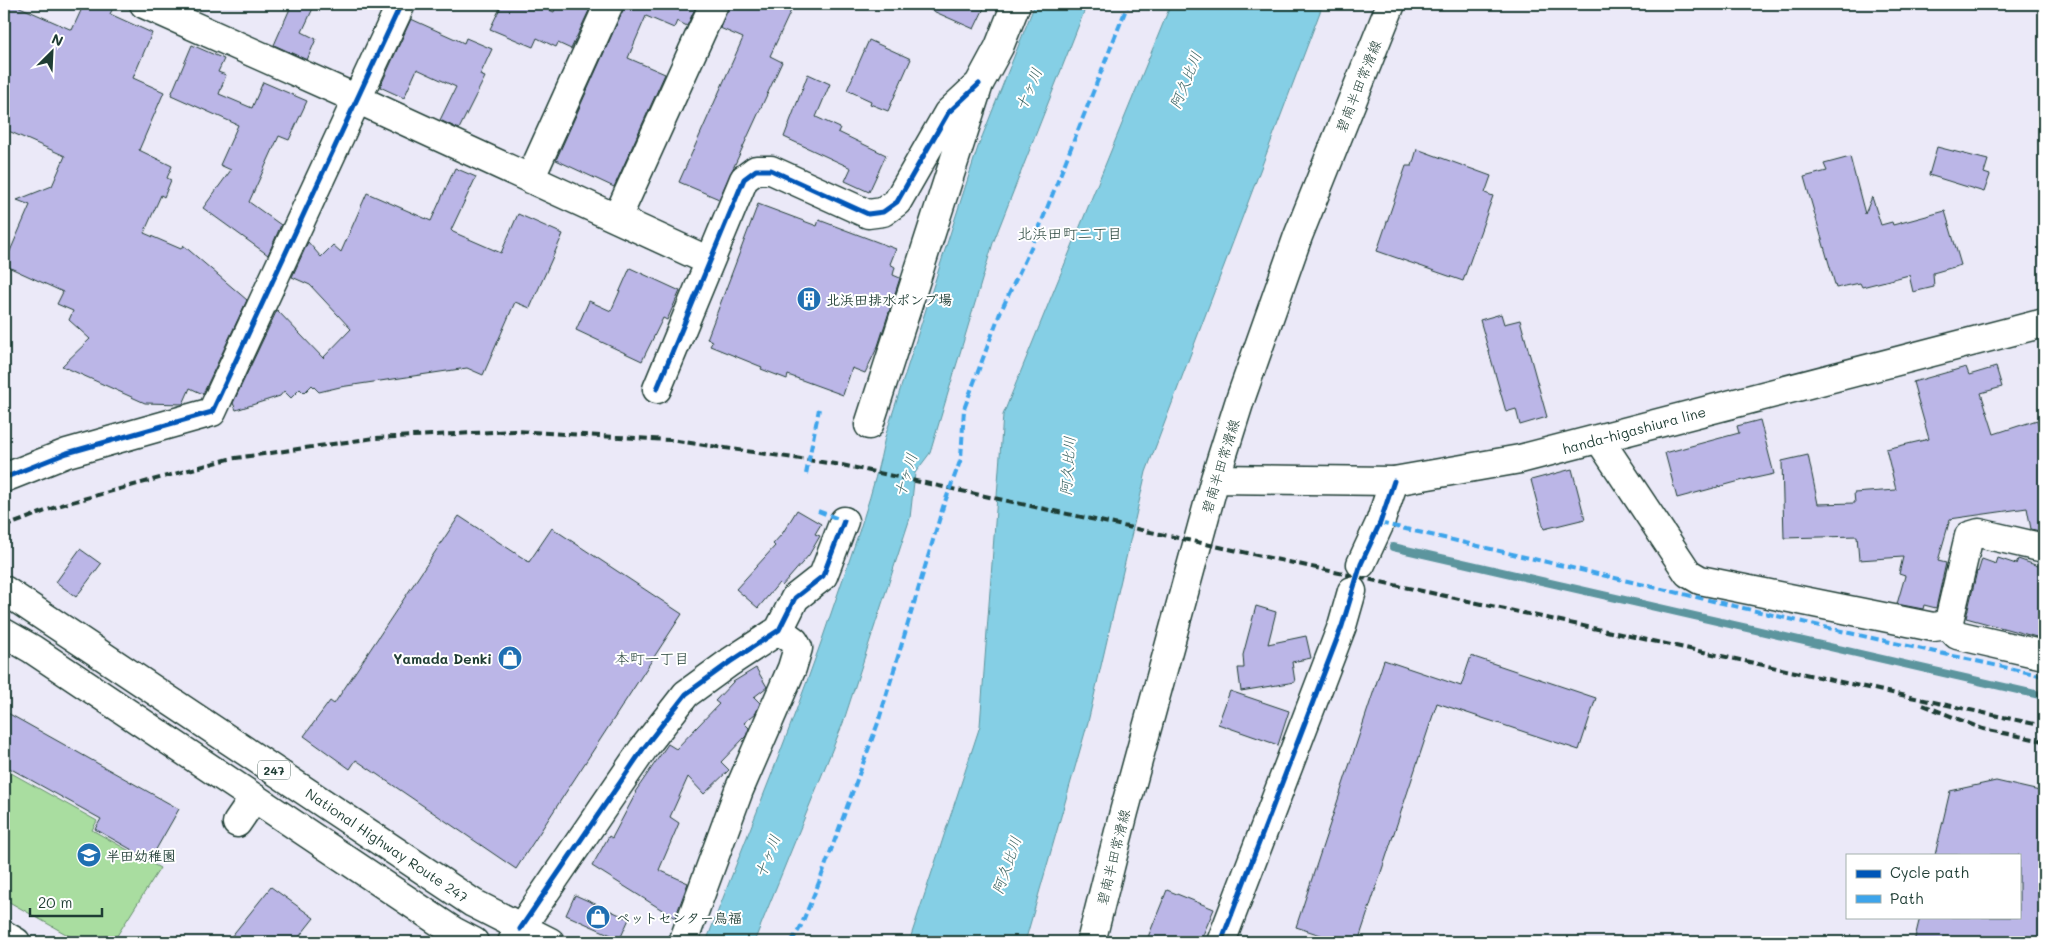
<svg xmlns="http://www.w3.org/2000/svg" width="2048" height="946" viewBox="0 0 2048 946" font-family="Mali,'Klee One',sans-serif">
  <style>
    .green { fill: #a9dda0; stroke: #648d6a }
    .water { fill: #85cfe5; stroke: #5c959e }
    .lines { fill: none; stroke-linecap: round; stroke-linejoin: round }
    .stream { stroke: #5c959e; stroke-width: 8 }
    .building { fill: #bbb6e7; stroke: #1f3d34 }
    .minor-casing { stroke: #1f3d34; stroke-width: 31 }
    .major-casing { stroke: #1f3d34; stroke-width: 31 }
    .highway-casing { stroke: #1f3d34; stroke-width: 31 }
    .minor { stroke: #fff; stroke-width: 28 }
    .major { stroke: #fff; stroke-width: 28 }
    .highway { stroke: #fff; stroke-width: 28 }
    .rail { stroke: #1f3d34; stroke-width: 4; stroke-dasharray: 8 4; stroke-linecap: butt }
    .quiet { stroke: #3da4eb; stroke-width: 4; stroke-dasharray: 8 4; stroke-linecap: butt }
    .cycleway-casing { stroke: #fff; stroke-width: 8 }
    .cycleway { stroke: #0057b8; stroke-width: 5 }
    .labels { text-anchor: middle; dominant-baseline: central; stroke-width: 4; stroke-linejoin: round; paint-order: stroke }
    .shield { fill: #fff; stroke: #627771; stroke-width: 1 }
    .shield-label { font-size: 12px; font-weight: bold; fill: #1f3d34 }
    .street-label { font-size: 14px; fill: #1f3d34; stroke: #fff }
    .poi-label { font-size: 14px; font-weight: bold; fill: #1f3d34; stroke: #fff; text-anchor: start }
    .water-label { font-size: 15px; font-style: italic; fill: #386260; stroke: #fff }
    .neighbourhood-label { font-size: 15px; fill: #1f3d34; stroke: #fff }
  </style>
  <rect width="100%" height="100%" fill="#ebe9f8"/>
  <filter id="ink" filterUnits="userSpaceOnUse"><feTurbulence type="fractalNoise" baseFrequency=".02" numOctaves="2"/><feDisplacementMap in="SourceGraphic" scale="10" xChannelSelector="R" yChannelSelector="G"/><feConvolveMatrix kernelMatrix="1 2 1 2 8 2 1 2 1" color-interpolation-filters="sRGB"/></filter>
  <g filter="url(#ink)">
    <path class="green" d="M 4,769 L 97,821 L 92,830 L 160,868 L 113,942 L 80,942 L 4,899 Z"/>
    <path class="water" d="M 1035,4 L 1087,4 L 993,243 L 930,453 L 915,473 L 910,518 L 843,723 L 754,942 L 706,942 C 750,827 798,713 837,596 C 855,544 874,492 885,437 L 978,147 Z
      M 1171,4 L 1323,4 L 1146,472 L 1088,722 L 1025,942 L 909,942 L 980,726 L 1003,415 Z"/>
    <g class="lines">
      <path class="stream" d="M 1393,547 L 2044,696"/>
    </g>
    <path class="building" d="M 4,4 L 13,4 L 72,30 L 84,4 L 115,4 L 110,14 L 152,33 L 133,78 L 164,92 L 139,150 L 172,166 L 167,178 L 171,180 L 164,197 L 161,195 L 144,233 L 181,249 L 183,245 L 247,300 L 203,394 L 190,388 L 183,404 L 145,403 L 62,366 L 90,339 L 69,320 L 73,311 L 57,304 L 63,292 L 4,265 L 30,205 L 17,200 L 52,186 L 65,156 L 4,129 Z
      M 292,4 L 315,4 L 302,32 L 316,39 L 307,60 L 274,45 Z
      M 502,4 L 535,4 L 554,12 L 557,4 L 592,4 L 571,49 L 558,43 L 556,47 L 537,38 L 533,47 L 490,29 Z
      M 624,4 L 697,4 L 687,26 L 677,21 L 674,28 L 646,16 L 628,58 L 665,74 L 614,187 L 556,160 L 623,10 Z
      M 729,4 L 794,4 L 770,56 L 782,62 L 719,199 L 679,182 L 743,38 L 720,28 Z
      M 917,4 L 986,4 L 974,29 Z
      M 411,19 L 464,43 L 466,38 L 492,49 L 480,75 L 485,77 L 459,129 L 440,120 L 456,87 L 417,69 L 404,98 L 380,87 Z
      M 869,40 L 911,59 L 888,111 L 870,104 L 871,101 L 847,90 Z
      M 192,45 L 224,59 L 218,72 L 226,75 L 219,94 L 252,108 L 263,82 L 307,101 L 289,140 L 279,136 L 249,202 L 281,225 L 268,255 L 203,208 L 231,170 L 220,165 L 238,125 L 171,95 Z
      M 808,74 L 830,84 L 816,117 L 840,128 L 838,132 L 886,155 L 869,192 L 845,181 L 851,168 L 784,137 Z
      M 1937,147 L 1988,160 L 1984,173 L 1990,175 L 1984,192 L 1929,175 Z
      M 1417,149 L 1491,176 L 1485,193 L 1493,196 L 1463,281 L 1377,251 L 1406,166 L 1412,166 Z
      M 1850,157 L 1865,214 L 1872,197 L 1881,225 L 1892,222 L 1893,225 L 1945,211 L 1961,265 L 1933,273 L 1934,287 L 1913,292 L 1909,275 L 1862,287 L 1860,283 L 1836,288 L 1804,177 L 1827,171 L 1824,164 Z
      M 455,168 L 476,177 L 451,230 L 453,232 L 501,253 L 518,214 L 563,234 L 530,308 L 515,302 L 483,375 L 467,368 L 340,387 L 319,392 L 312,385 L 304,393 L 300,389 L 291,398 L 284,391 L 280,396 L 236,410 L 233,403 L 277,310 L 323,358 L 351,329 L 310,285 L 292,277 L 308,242 L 321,257 L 333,245 L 341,252 L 367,193 L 431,221 Z
      M 758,204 L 817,226 L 819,220 L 896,249 L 890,264 L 895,267 L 893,275 L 900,278 L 878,346 L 865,373 L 852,368 L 843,395 L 788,375 L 787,379 L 761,369 L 762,367 L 710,346 L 713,341 L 707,339 Z
      M 630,268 L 680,291 L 667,320 L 663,318 L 642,361 L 576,330 L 589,301 L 611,311 Z
      M 1501,314 L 1504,324 L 1520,320 L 1547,417 L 1520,425 L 1516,409 L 1506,412 L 1480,320 Z
      M 1966,367 L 1969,375 L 1996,367 L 2002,387 L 1981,393 L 1994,434 L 2037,420 L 2044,443 L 2044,532 L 2031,529 L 2027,508 L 1950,519 L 1938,561 L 1946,563 L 1936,608 L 1924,605 L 1923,609 L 1897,604 L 1905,576 L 1899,574 L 1903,557 L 1859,560 L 1857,536 L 1784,538 L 1782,461 L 1808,455 L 1818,504 L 1855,503 L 1854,493 L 1896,490 L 1886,449 L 1929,439 L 1913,382 Z
      M 1760,420 L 1774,474 L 1751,479 L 1751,478 L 1677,498 L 1665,453 L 1739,433 L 1737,426 Z
      M 1572,469 L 1585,519 L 1544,529 L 1531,480 Z
      M 797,510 L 821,524 L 815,534 L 820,536 L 809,555 L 782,586 L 779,583 L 758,608 L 736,589 L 775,546 L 773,544 L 782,534 Z
      M 459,516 L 529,562 L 552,528 L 682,614 L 516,869 L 356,760 L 350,769 L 304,736 L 330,701 L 334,704 Z
      M 80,549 L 101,564 L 76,597 L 56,582 Z
      M 1998,558 L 2016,564 L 2018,559 L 2044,568 L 2044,639 L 1966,618 L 1977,571 L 1978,572 L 1982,559 L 1996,564 Z
      M 1256,606 L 1276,612 L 1268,644 L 1306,636 L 1311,658 L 1292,662 L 1295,682 L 1241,691 L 1238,668 L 1244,668 L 1243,655 Z
      M 1471,656 L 1596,698 L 1579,750 L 1437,703 L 1358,942 L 1342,942 L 1296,927 L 1384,660 L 1461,686 Z
      M 756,668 L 767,687 L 754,697 L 760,703 L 756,713 L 744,723 L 749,728 L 746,736 L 721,762 L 729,770 L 704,794 L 688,777 L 670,817 L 679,823 L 659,870 L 688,883 L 675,918 L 592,866 L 609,836 L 612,838 L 636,793 L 635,792 L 668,744 L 676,749 L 719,704 L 715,701 L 733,682 Z
      M 1230,691 L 1289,711 L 1278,745 L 1218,724 Z
      M 4,711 L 179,809 L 150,860 L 95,829 L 101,819 L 4,765 Z
      M 1996,781 L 2044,792 L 2044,942 L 1914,942 L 1920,917 L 2019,917 L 2019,855 L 1935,855 L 1950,791 Z
      M 271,887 L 314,918 L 295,942 L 227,942 Z
      M 1167,890 L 1214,909 L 1200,942 L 1146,942 Z
      M 575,895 L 629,919 L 620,939 L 566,915 Z"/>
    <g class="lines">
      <defs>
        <path id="minor" d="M 144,4 L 357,99 L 709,261
          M 530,179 L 609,4
          M 617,218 L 714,4
          M 657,389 L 744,179 L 756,170 L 771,170 L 868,214 L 883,212 L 897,202 L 948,113 L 979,84
          M 869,425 L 979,84 L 999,47 L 1016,4
          M 1599,439 L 1688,573 L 1700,580 L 1933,627 L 1948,625
          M 4,478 L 67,453 L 212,412 L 401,4
          M 2044,548 L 1979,533 L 1969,536 L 1948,625 L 1957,635 L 2044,655
          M 1361,564 L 1380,523 L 1394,481
          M 237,823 L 254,798
          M 520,929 L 643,749 L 686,694 L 730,662 L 779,630 L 795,598 L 823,576 L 844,521
          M 4,935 L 16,942
          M 683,942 L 739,790 L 792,668 L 798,648 L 794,641 L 779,630
          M 1221,942 L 1342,626 L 1352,591"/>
        <path id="major" d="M 1215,479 L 1394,481 L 1520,459 L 2044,323
          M 512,942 L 520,929
          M 1091,942 L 1124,812 L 1215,479 L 1240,400 L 1298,236 L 1391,4"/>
        <path id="highway" d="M 4,590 L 473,903 L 550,942
          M 4,633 L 32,649 L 453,931 L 474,942"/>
      </defs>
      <use href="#minor" class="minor-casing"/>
      <use href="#major" class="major-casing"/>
      <use href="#highway" class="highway-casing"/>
      <use href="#minor" class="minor"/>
      <use href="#major" class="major"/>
      <use href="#highway" class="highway"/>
      <path class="rail" d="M 4,527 L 61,505 L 229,459 L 374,438 L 514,431 L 670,440 L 842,465 L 2044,726
        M 1923,705 L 1983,729 L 2044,741"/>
      <path class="quiet" d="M 806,474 L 819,409
        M 818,511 L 844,521
        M 1380,523 L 1854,634 L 2044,676
        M 791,942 L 800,928 L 820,880 L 878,723 L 943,507 L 961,459 L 964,409 L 1000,313 L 1034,241 L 1128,4"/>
      <defs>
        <path id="cycleway" d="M 657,389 L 744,179 L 756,170 L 771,170 L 868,214 L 883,212 L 897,202 L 948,113 L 979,84
          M 4,478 L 67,453 L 212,412 L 401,4
          M 520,929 L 643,749 L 686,694 L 730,662 L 779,630 L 795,598 L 823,576 L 844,521
          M 1221,942 L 1342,626 L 1361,564 L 1380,523 L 1394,481"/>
      </defs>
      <use href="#cycleway" class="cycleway-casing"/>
      <use href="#cycleway" class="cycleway"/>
    </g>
  </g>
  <defs>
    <symbol id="building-disc" viewBox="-11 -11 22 22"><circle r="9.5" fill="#1f6fb2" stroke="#fff"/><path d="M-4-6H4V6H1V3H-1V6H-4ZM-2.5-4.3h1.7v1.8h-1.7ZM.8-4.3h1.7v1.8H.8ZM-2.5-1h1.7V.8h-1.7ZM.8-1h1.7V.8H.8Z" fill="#fff"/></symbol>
    <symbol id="shop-disc" viewBox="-11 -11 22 22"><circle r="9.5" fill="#1f6fb2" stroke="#fff"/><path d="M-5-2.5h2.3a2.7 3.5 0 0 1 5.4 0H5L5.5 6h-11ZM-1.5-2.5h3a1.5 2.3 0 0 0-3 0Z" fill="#fff"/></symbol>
    <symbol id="school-disc" viewBox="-11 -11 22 22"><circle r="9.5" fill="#1f6fb2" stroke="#fff"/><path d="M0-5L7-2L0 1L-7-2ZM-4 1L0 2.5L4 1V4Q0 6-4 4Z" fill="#fff"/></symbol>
  </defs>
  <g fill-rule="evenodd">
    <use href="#building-disc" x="795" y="285" width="28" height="28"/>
    <use href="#shop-disc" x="496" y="644" width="28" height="28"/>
    <use href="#school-disc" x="75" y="841" width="28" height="28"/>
    <use href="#shop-disc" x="584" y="903" width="28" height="28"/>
  </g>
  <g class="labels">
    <rect class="shield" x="258" y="760.5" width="32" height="19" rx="4"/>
    <g class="shield-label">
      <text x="274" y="770">247</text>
    </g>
    <g class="street-label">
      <text transform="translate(1358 86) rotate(-68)">碧南半田常滑線</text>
      <text transform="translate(1634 430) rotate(-15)">handa-higashiura line</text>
      <text transform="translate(1220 466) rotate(-73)">碧南半田常滑線</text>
      <text transform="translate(387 845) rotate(34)">National Highway Route 247</text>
      <text transform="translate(1113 857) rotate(-76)">碧南半田常滑線</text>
    </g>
    <g class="poi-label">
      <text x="826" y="299">北浜田排水ポンプ場</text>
      <text x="492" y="658" text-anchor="end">Yamada Denki</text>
      <text x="106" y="855">半田幼稚園</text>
      <text x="616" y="917">ペットセンター鳥福</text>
    </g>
    <g class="water-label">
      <text transform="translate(1185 80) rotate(-68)">阿久比川</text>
      <text transform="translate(1028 89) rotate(-67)">十ヶ川</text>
      <text transform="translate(1067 466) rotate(-86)">阿久比川</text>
      <text transform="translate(905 475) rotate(-73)">十ヶ川</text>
      <text transform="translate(767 856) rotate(-69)">十ヶ川</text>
      <text transform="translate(1006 865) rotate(-71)">阿久比川</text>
    </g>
    <g class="neighbourhood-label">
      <text x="1070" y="233">北浜田町二丁目</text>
      <text x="652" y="658">本町一丁目</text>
    </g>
  </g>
  <rect width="2048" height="946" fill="none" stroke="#fff" stroke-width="20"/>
  <rect x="10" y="10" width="2028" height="926" fill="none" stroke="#1f3d34" stroke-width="2" filter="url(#ink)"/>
  <rect x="1846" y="854" width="175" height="65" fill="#ffffff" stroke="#a5b1ae"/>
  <rect x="1856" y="870" width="25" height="8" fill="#0057b8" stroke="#a5b1ae"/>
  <text x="1890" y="878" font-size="15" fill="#1f3d34">Cycle path</text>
  <rect x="1856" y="895" width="25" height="8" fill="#3da4eb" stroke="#a5b1ae"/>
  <text x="1890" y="904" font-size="15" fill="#1f3d34">Path</text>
  <g transform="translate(52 52) rotate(24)" stroke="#ffffff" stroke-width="4" paint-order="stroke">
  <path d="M0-4L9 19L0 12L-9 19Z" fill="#1f3d34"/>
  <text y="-8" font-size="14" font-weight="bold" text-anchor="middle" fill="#1f3d34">N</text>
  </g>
  <path d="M30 908v8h72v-8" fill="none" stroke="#1f3d34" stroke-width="2.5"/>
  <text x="38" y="908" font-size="15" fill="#1f3d34" stroke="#ffffff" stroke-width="4" paint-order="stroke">20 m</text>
</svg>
